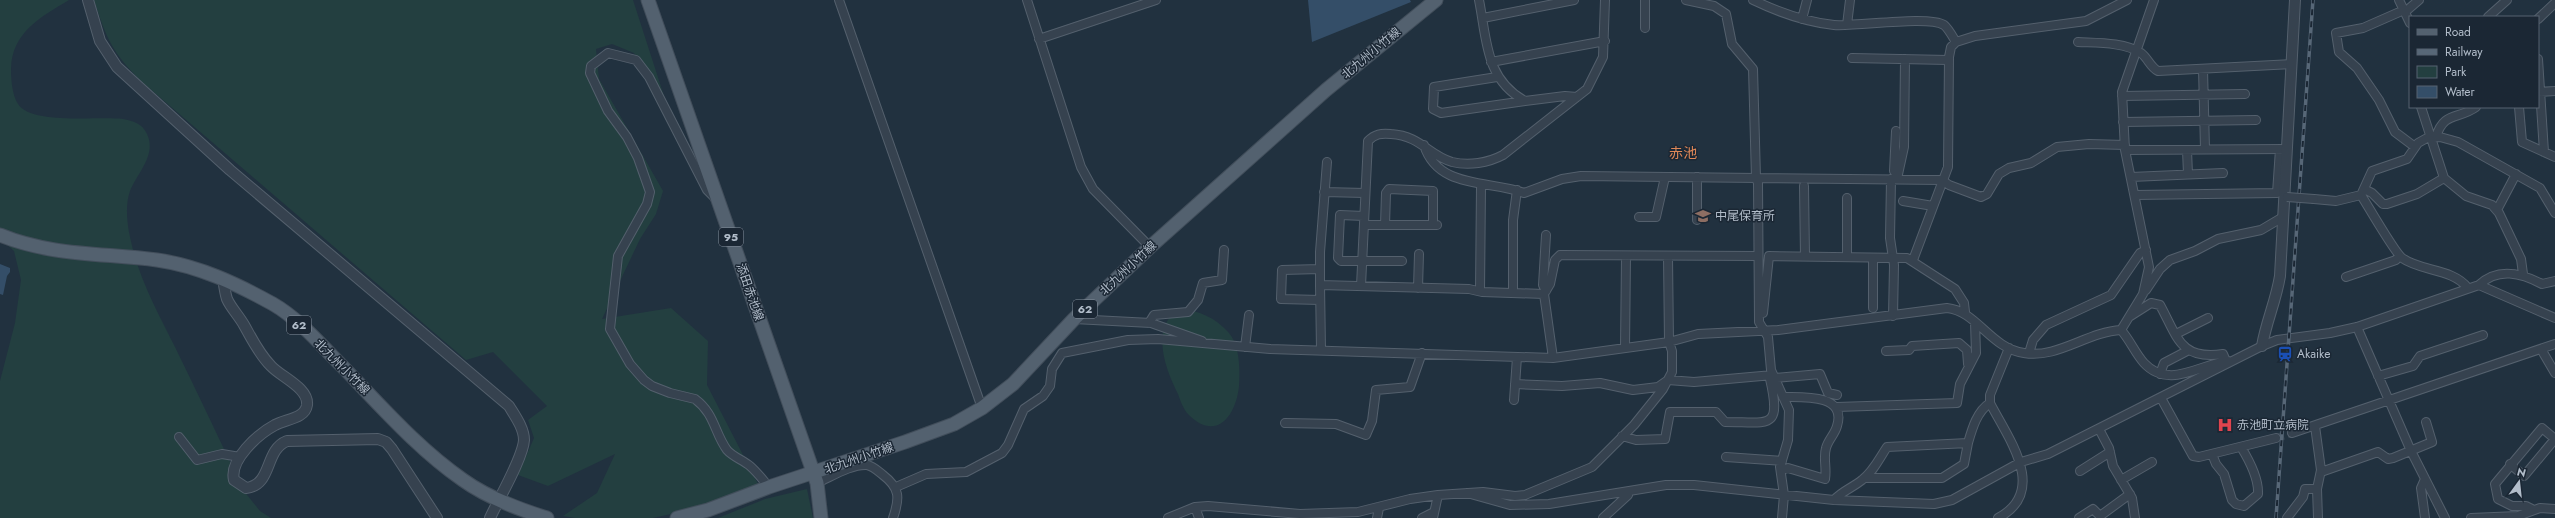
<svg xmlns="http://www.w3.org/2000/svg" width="2555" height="518" viewBox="0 0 2555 518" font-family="Jost,'Noto Sans JP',sans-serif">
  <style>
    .green { fill: #233f40 }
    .water { fill: #344e68 }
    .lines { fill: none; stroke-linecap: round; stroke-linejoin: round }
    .minor-tunnel { stroke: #374654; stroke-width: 8; stroke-dasharray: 8 4; stroke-linecap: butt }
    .minor-casing { stroke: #54606d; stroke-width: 10 }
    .tertiary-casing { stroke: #54606d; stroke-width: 12 }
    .primary-casing { stroke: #424e5b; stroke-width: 15 }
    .minor { stroke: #36424f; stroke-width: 8 }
    .tertiary { stroke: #36424f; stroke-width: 10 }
    .primary { stroke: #53616f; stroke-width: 13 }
    .rail-casing { stroke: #576777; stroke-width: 3.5 }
    .rail { stroke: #1b2734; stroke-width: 2; stroke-dasharray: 6; stroke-linecap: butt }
    .minor-bridge-casing { stroke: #54606d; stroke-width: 10; stroke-linecap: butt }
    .minor-bridge { stroke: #36424f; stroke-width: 8 }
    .labels { text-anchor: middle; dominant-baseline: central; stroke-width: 3; stroke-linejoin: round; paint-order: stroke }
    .shield { fill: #1b2734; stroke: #85909d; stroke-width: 1 }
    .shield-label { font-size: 11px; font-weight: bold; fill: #b2bdca }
    .street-label { font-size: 12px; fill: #b2bdca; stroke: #1b2734 }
    .poi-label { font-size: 12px; fill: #b2bdca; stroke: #1b2734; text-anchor: start }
    .quarter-label { font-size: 14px; fill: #df8858; stroke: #1b2734 }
  </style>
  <rect width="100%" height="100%" fill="#21313f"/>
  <path class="green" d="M 0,0 L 69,0 C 41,17 12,32 11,69 C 11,79 12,95 18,104 C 31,125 98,116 123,119 C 133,121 142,123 147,134 C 157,155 137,173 130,191 C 125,205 127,223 130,237 C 138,277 157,311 175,347 C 198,394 221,442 243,490 L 260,511 L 271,518 L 0,518 L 0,381 L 15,323 L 21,280 L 14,251 L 0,238 Z
    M 94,0 L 633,0 L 664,96 L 634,53 L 612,44 L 596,49 L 599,79 L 663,191 L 656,214 L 640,239 L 602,319 L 671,308 L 708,341 L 707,385 L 759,486 L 706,506 L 653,518 L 575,518 L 563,516 L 597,493 L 615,454 L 548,486 L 518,475 L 534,438 L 528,420 L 547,406 L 493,352 L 466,360 L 142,82 C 112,52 107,40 94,0 Z
    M 1179,308 C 1199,311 1215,317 1229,333 C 1240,346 1240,370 1239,386 C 1236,417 1215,443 1187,413 C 1183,408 1180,400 1178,394 C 1165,368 1150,329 1179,308 Z
    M 807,489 L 813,518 L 718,518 L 765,499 Z"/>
  <path class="water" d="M 1308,0 L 1410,0 L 1411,2 L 1312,42 Z
    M 0,264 L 10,268 L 10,272 L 7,276 L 3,295 L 0,294 Z"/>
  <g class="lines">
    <path class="minor-tunnel" d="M 2276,438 L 2292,433"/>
    <defs>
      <path id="minor" d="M 839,0 L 982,408
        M 1027,0 L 1081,167 L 1093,189 L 1150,247
        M 1479,0 C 1487,40 1485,79 1525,101 L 1565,96 L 1577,97
        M 1645,0 L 1645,28
        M 1686,0 L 1714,6 L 1726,14 L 1732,44 L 1753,69 L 1756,178 L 1758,183 L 1759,322 L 1768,337 L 1771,370 L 1789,410 L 1788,440 L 1780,467 L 1784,495 L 1782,518
        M 1753,0 C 1778,12 1805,22 1834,25 C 1856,27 1928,15 1944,25 C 1948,28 1953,37 1956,42
        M 2399,0 L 2410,23
        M 2404,10 L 2363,28 L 2336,33 L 2339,52 L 2357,68 L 2379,100 L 2395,132 L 2415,147
        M 2405,12 L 2419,0
        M 2488,17 L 2507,0
        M 1483,18 L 1574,0
        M 1802,19 L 1807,0
        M 2538,19 L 2555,3
        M 1847,25 L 1850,0
        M 1039,39 L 1156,0
        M 2078,42 C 2097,43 2124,42 2141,53 C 2148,58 2150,67 2158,71 L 2291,64
        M 1852,58 L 1948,60
        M 2538,59 L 2544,152
        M 1491,62 L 1605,41
        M 2203,69 L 2205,149
        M 1497,77 L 1434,87 L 1433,109 L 1441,113 L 1525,101
        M 2538,92 L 2555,91
        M 2122,96 L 2245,94
        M 2421,107 L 2444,178 L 2466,196 L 2492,205 L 2499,213 L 2521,259 L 2523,274
        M 2519,107 L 2522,142 L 2555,157
        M 2123,122 L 2256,120
        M 1896,131 L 1894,171 L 1897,175
        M 2436,137 C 2444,111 2458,120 2476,107
        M 1424,145 C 1438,190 1491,180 1524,193 L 1562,179 L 1581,176 L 1942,180 L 1949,185 L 1981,197 L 1987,194 L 1999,174 L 2009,168 L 2031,163 L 2057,147 L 2089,144 L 2125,145
        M 2125,150 L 2285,149
        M 2187,150 L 2188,174
        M 1697,177 L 1697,220
        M 2131,177 L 2223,173
        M 1891,179 L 1890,238 L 1894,265 L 1893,316
        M 1897,179 L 1904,147 L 1905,59
        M 1804,186 L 1805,256
        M 2364,189 L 2372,193 L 2383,204 L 2387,204 L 2417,194 L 2444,178
        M 1324,192 L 1365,193
        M 2135,195 L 2277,193 L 2280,149
        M 2361,195 C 2368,206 2395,253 2402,258 C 2422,272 2452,268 2468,288
        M 715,198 L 707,190 L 649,77 L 636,60 L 608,53 L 591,66 L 590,73 L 608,111 L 627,137 L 638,158 L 650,192 L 647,204 L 618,256 L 610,329 L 630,364 L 644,380 L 652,386 L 670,393 L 695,399 C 715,414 714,432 727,450 C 733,457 743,460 750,466 C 757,472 763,480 769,487
        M 2314,199 L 2336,201 L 2361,195 L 2372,171 L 2407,159 L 2418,143 L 2427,138 L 2440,137 L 2458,142 L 2540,188 L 2555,213
        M 1903,201 L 1933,206
        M 2497,210 L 2516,174
        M 1364,216 L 1340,215 L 1338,258 L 1341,261 L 1402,261
        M 1639,217 L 1656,217 L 1665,177
        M 1364,225 L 1437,225
        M 1385,225 L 1386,193 L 1389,189 L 1433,191 L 1433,225
        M 1546,235 L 1543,285 L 1546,291
        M 1847,257 L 1847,198
        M 1873,258 L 1873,308
        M 1913,260 L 1948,167 L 1949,57 L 1951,47 L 1956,42 L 1975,36 L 2086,21 L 2127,0
        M 1320,269 L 1282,270 L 1281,299 L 1320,300
        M 2346,277 L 2396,260 L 2399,255
        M 1320,285 L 1320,252 L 1327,162
        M 2479,285 C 2498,267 2521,273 2542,284 L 2555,281
        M 1361,286 L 1368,141 C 1375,134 1381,133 1391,134 C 1421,136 1428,155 1452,162 C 1469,166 1488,163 1503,155 L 1587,89 L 1603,57 L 1605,0
        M 1418,288 L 1419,254
        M 2146,290 L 2160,269 L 2170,260 L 2195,251 L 2218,239 L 2261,230 L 2283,217
        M 1480,291 L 1481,186
        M 1513,293 L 1513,220 L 1517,190
        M 1759,314 L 1763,313 L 1769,256 L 1907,258 L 1955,289 L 1964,303 L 1965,312
        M 2129,317 L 2151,303 L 2160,305 C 2178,338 2180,360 2223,354 L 2226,361
        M 1074,319 L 1151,323 L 1202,341
        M 1149,323 L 1154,315 L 1188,312 L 1198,300 L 1203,283 L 1222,280 L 1224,250
        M 2357,327 L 2411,451 L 2445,518
        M 2121,330 L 2143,294 L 2149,267 L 2125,150 L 2122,92 L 2154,0
        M 2121,330 C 2130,340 2135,353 2144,363 C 2169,390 2200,364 2228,361
        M 2176,334 L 2208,318
        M 1245,347 L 1249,315
        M 1625,348 L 1626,256
        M 2541,349 L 2555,373
        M 1321,350 L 1320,285 L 1469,289 L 1482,292 L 1544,294
        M 1886,351 L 1909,350 L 1912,346 L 1959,343 L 1967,350 L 1968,364
        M 2029,353 L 2033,340 L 2046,325 L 2111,295 L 2140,253 L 2146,250
        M 1553,358 L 1544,294 L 1550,284 L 1555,260 L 1560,255 L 1758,256
        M 2160,374 L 2164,363 L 2187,351
        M 2378,376 L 2413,366 L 2420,356 L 2483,335
        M 1775,378 L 1820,374 L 1828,393 L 1837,395
        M 1515,384 L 1562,386 L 1600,383 L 1633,390 L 1658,387 L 1668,380 L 1694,382 L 1773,375
        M 2161,398 L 2193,456 L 2199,457 L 2276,438
        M 1514,400 L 1517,357
        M 1837,407 L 1957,403 L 1960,384 L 1976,353 L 1975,322
        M 1285,423 L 1336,424 L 1366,435 L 1372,421 L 1376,390 L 1410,387 L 1422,353
        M 2315,426 L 2321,470 L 2317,489 L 2318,518
        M 2099,429 L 2109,448 L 2113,466 L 2132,498 L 2135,518
        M 2292,433 L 2555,344
        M 1622,436 L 1636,440 L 1665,439 L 1670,412 L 1716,412 L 1725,422 C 1769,422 1782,431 1770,379
        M 179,437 L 197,460 L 222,454 L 240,457
        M 2212,454 L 2216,464 L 2224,474 L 2232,500 L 2236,504 L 2244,506 L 2258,494 C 2259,478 2249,460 2241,447
        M 1726,457 L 1782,461
        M 2510,464 L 2524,476 L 2555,439
        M 1781,470 L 1788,468 L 1825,479 C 1827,468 1823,458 1826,448 C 1828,440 1835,434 1837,426 C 1847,394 1803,397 1783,397
        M 2080,471 L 2110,452
        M 2321,472 L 2378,452 L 2388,459 L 2393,458 L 2432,442 L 2426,422
        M 1865,478 L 1942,478 L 1964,464 L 1968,443
        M 2425,479 L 2421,488 L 2425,518
        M 2121,480 L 2152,462
        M 817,483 C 831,477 851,464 867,465 C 873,466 878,471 883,475 C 900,488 900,498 893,518
        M 896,487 L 926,474 L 966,472 L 1002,453 L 1008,445 L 1024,409 L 1043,396 L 1050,386 L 1052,369 L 1062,353 L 1128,340 L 1158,339 L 1270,349 L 1553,358 L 1669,342 L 1698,334 L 1778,330 L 1947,308 C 1977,311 1990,348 2024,353 C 2057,359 2087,332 2121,330
        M 1467,493 L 1510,505 L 1549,504 L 1666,485 L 1694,485 L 1834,500 L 1934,504 L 1952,500 L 2021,462 L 2048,454 L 2262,346 L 2277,340 L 2330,333 L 2357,327 L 2479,285 L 2555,318
        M 1834,500 C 1842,491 1852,488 1862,480 C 1873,472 1879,459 1887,447 L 1968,443 C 1972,429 1977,411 1990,403
        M 1195,507 L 1199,518
        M 2532,509 L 2526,506 L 2512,506 L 2498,499 L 2495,484 L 2542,428 L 2555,439
        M 1168,518 L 1195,507 L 1208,506 L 1300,514 L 1358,512 L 1410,499 L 1438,495 L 1483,492 L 1515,496 L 1525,495 L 1592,467 L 1634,425 L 1663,389 L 1672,372 L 1672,351 L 1669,342 L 1668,257
        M 1377,518 L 1379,508
        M 1422,518 L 1432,513
        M 1433,518 L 1438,495
        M 1603,518 L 1628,495 L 1629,491
        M 1998,518 C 2049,491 2008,438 1990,403 L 1990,395 L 2009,348
        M 2079,518 L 2093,509 L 2100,516 L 2130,494
        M 2287,518 L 2303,497 L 2305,489 L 2317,489
        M 2471,518 L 2518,516 L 2540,508 L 2555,509"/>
      <path id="tertiary" d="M 88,0 L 100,41 L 117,67 L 230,170 L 509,406 C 515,416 524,428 524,440 C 523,458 498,500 490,518
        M 223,278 C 224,285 225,293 227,299 C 231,308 239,316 244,325 C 252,339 259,354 271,366 C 281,377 309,388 307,405 C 305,419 285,419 275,425 C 258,434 229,460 234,480 L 246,488 C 273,485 264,450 287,441 L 378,439 L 386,442 L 392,449 L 437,518
        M 2262,346 C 2266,322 2276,301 2280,276 L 2295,0"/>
      <path id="primary" d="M 648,0 L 817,483 L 821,518
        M 0,235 C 51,256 103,253 157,260 C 199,266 237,284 273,304 C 299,319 321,345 342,366 C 380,405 418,449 463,480 C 488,498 518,509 547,518
        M 677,518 L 708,510 L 769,487 L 905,442 L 954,424 L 982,408 L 1013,384 L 1074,319 L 1150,247 L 1326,90 L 1436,0"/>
    </defs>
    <use href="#minor" class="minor-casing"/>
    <use href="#tertiary" class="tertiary-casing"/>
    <use href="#primary" class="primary-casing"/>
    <use href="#minor" class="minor"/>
    <use href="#tertiary" class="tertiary"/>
    <use href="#primary" class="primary"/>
    <defs>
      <path id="rail" d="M 2276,518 L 2313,0"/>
    </defs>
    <use href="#rail" class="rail-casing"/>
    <use href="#rail" class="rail"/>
    <defs>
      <path id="minor-bridge" d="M 2287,197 L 2314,199"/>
    </defs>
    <use href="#minor-bridge" class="minor-bridge-casing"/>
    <use href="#minor-bridge" class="minor-bridge"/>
  </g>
  <defs>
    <symbol id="school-bare" viewBox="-9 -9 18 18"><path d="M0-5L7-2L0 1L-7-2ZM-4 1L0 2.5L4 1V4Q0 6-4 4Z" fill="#8d6e63" stroke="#1b2734" stroke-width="2.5" paint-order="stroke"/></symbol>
    <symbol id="station-bare" viewBox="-9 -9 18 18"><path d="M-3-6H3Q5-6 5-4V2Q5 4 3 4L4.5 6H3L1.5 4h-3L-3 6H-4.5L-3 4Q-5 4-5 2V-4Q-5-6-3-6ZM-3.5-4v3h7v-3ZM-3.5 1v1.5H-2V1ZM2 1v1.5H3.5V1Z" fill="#1a4fb4" stroke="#1b2734" stroke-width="2.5" paint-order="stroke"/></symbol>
    <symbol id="hospital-bare" viewBox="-9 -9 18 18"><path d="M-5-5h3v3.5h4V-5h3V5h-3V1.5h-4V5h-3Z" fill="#e0444e" stroke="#1b2734" stroke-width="2.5" paint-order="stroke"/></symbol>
  </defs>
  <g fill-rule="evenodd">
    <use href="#school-bare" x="1692" y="205" width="22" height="22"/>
    <use href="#station-bare" x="2274" y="343" width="22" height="22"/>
    <use href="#hospital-bare" x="2214" y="414" width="22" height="22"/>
  </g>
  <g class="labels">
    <g class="shield">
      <rect x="719" y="228" width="24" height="18" rx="3"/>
      <rect x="1073" y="300" width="24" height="18" rx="3"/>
      <rect x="287" y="316" width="24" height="18" rx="3"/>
    </g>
    <g class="shield-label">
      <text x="731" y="237">95</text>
      <text x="1085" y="309">62</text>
      <text x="299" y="325">62</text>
    </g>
    <g class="street-label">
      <text transform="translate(1371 53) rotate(-40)">北九州小竹線</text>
      <text transform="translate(1128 268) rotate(-43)">北九州小竹線</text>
      <text transform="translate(750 292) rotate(71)">添田赤池線</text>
      <text transform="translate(342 367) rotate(45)">北九州小竹線</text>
      <text transform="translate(859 458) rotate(-19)">北九州小竹線</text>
    </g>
    <g class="poi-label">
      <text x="1715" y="216">中尾保育所</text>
      <text x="2297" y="354">Akaike</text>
      <text x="2237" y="425">赤池町立病院</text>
    </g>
    <g class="quarter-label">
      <text x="1683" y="153">赤池</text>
    </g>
  </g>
  <rect x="2409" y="16" width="130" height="92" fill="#1b2734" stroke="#576370"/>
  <rect x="2417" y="29" width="20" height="6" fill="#53616f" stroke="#576370"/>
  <text x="2445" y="36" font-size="12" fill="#b2bdca">Road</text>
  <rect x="2417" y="49" width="20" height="6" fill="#576777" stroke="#576370"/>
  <text x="2445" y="56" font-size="12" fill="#b2bdca">Railway</text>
  <rect x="2417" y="66" width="20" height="12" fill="#233f40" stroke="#576370"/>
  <text x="2445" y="76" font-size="12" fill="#b2bdca">Park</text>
  <rect x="2417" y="86" width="20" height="12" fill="#344e68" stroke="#576370"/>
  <text x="2445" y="96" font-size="12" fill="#b2bdca">Water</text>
  <g transform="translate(2519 482) rotate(15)" stroke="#1b2734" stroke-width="3" paint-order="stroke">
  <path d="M0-3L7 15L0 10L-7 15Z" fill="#b2bdca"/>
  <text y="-6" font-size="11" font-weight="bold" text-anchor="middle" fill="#b2bdca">N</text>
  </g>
</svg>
